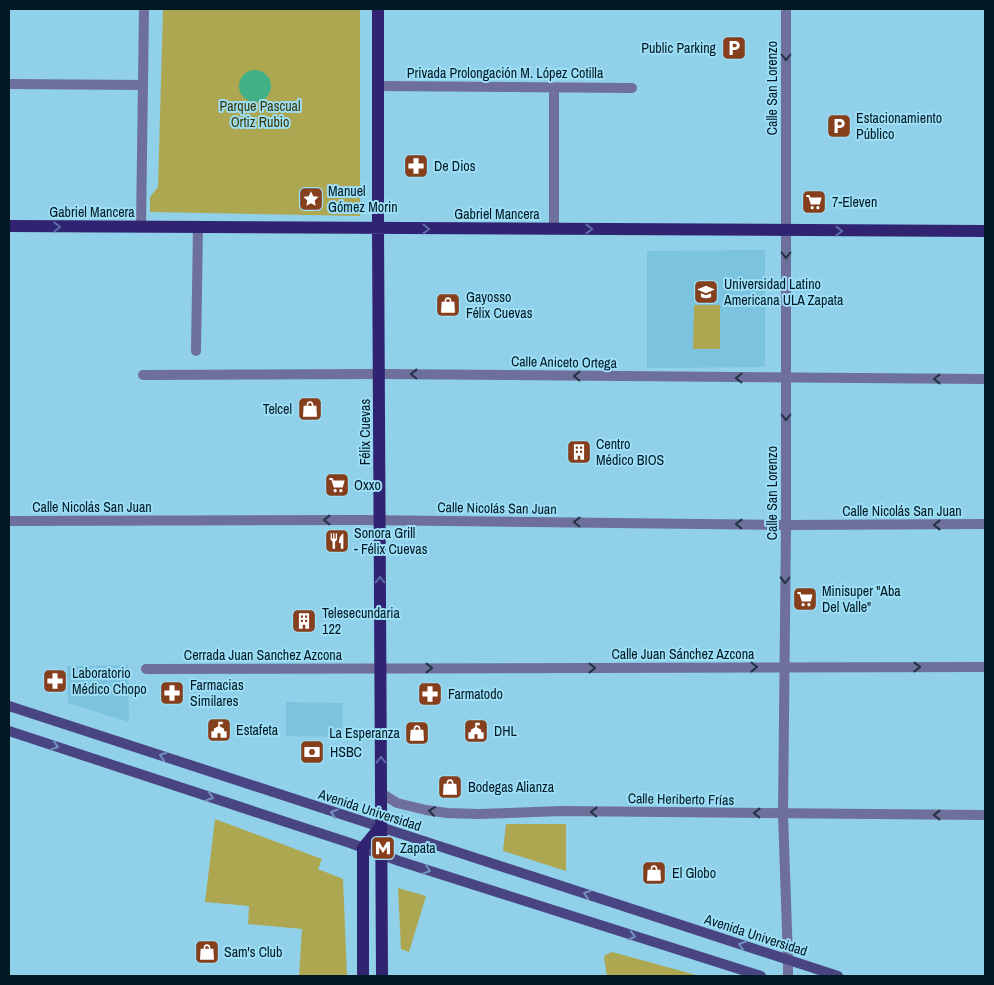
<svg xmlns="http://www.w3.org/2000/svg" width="994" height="985" viewBox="0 0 994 985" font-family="'Archivo Narrow',sans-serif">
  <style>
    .built { fill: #7bc3df }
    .green { fill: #aea751 }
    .water { fill: #41b085 }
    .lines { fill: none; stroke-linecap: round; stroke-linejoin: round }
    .minor { stroke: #6f6f9b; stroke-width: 10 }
    .tertiary { stroke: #6f6f9b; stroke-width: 10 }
    .secondary { stroke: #494583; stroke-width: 10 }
    .primary { stroke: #302371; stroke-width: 12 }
    .oneway { stroke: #213346 }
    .oneway2 { stroke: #5c6ea7 }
    .oneway3 { stroke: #7392bd }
    .labels { text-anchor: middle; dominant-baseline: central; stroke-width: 4; stroke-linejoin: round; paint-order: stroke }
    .poi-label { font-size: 14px; fill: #001922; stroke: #9ddef7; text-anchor: start }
    .street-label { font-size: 14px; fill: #001922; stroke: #9ddef7 }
    .park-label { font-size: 14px; fill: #3b3600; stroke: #9ddef7 }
  </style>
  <rect width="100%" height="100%" fill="#90d0e9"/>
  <path class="built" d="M 765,250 L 765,367 L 647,368 L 647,251 Z
    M 128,665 L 129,722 L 68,703 L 67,666 Z
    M 286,702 L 343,703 L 342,737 L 286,736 Z"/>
  <path class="green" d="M 163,9 L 360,9 L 360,216 L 150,212 L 150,197 L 158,187 Z
    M 694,305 L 720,305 L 720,349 L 693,349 Z
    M 215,819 L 322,859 L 318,869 L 343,879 L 347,976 L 299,976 L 302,929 L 248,924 L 249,906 L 205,902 Z
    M 506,824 L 566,824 L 566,871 L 503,851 Z
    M 398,888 L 426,896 L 409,952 L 401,949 Z
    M 612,952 L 696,975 L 698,976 L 607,976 L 604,958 L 605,955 Z"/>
  <path class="water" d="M239 86a16 16 0 1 1 32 0a16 16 0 1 1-32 0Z"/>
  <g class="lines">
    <path class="minor" d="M 9,84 L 143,85
      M 378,86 L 632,88
      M 141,227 L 144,9
      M 554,229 L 554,88
      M 196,351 L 198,227
      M 143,375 L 379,374 L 985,379
      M 9,521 L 363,520 L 786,525 L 985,524
      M 146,669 L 985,667
      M 381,793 L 397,803 L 426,810 L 447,813 L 479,814 L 562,811 L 985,815
      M 788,960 L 788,976"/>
    <path class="tertiary" d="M 786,9 L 786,525 L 783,814 L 788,960"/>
    <path class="secondary" d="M 9,706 L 838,976
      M 9,731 L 350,843 L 399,861 L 761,976"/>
    <path class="primary" d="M 378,9 L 378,228 L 382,976
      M 9,226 L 985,231
      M 363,976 L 363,848 L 381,826"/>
  </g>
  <defs><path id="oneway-chevron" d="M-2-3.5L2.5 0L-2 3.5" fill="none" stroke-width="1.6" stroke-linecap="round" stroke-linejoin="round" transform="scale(1.25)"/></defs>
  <g class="oneway">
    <use href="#oneway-chevron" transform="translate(786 57) rotate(90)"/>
    <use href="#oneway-chevron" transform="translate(786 255) rotate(90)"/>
    <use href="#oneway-chevron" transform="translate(414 374) rotate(-179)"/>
    <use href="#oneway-chevron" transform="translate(577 376) rotate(-179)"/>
    <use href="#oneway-chevron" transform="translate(739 378) rotate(-179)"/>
    <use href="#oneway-chevron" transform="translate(937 379) rotate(-180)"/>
    <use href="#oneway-chevron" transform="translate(786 417) rotate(90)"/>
    <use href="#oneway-chevron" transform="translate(327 520) rotate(180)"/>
    <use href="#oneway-chevron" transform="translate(577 522) rotate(-179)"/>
    <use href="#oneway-chevron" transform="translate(739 524) rotate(-179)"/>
    <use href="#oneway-chevron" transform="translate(937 525) rotate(180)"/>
    <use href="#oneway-chevron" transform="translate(785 580) rotate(91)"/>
    <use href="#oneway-chevron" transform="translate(754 667)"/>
    <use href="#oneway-chevron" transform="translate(917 667)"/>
    <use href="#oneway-chevron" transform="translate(429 668)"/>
    <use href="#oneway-chevron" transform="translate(592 668)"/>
    <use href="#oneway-chevron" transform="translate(432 811) rotate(-172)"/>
    <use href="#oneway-chevron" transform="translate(594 812) rotate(-179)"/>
    <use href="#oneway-chevron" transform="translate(757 813) rotate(-179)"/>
    <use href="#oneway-chevron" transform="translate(937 815) rotate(-180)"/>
  </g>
  <g class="oneway2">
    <use href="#oneway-chevron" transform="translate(57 227)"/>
    <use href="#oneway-chevron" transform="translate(426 229)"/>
    <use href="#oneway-chevron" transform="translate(589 229)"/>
    <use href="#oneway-chevron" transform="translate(839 231)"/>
    <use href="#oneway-chevron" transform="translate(380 580) rotate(-90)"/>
    <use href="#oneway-chevron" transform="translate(381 760) rotate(-90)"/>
  </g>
  <g class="oneway3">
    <use href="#oneway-chevron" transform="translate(55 746) rotate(18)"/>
    <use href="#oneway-chevron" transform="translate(163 756) rotate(-162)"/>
    <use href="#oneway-chevron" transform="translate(210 797) rotate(18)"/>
    <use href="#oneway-chevron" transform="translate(334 813) rotate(-162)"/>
    <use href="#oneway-chevron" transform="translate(427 870) rotate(18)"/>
    <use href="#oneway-chevron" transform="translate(587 894) rotate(-162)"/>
    <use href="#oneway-chevron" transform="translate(632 936) rotate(17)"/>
    <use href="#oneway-chevron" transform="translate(742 945) rotate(-162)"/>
  </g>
  <defs>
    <symbol id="parking-square" viewBox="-11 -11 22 22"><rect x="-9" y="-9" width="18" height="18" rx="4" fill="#863f1d" stroke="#9ddef7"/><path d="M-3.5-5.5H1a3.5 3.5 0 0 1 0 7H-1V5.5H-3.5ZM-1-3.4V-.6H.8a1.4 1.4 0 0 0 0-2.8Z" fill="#fff"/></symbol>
    <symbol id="pharmacy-square" viewBox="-11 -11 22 22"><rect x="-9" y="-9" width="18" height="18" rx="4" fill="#863f1d" stroke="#9ddef7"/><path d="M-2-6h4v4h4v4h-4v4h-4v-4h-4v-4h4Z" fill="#fff"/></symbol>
    <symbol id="sight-square" viewBox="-11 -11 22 22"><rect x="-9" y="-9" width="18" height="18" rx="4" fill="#863f1d" stroke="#9ddef7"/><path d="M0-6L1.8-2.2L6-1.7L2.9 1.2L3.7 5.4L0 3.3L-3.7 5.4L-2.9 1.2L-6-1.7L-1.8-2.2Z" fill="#fff"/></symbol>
    <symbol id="supermarket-square" viewBox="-11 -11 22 22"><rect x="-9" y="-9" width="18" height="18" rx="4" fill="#863f1d" stroke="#9ddef7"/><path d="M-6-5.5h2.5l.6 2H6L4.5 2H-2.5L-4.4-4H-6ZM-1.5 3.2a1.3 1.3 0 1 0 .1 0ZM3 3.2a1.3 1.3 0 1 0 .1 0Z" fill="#fff"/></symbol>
    <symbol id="university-square" viewBox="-11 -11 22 22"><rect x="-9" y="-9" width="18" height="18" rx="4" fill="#863f1d" stroke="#9ddef7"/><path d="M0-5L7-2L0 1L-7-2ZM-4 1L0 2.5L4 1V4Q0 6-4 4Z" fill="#fff"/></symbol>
    <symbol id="shop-square" viewBox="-11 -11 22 22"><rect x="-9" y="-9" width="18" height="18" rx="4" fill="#863f1d" stroke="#9ddef7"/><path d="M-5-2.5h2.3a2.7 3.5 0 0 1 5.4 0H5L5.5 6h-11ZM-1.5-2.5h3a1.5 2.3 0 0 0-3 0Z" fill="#fff"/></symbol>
    <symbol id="building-square" viewBox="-11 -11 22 22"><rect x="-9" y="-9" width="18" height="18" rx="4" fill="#863f1d" stroke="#9ddef7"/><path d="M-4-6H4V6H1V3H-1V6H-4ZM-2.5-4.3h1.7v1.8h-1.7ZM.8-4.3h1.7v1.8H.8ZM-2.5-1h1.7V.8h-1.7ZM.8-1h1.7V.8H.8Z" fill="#fff"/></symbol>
    <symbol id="restaurant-square" viewBox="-11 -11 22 22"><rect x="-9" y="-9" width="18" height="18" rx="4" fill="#863f1d" stroke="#9ddef7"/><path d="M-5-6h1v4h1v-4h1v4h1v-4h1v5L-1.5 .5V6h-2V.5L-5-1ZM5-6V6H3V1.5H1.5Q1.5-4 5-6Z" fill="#fff"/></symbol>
    <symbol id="civic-square" viewBox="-11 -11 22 22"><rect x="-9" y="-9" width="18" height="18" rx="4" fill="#863f1d" stroke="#9ddef7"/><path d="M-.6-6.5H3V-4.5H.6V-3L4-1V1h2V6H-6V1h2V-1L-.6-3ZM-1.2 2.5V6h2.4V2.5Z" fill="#fff"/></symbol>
    <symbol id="bank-square" viewBox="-11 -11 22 22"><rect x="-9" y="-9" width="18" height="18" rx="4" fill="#863f1d" stroke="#9ddef7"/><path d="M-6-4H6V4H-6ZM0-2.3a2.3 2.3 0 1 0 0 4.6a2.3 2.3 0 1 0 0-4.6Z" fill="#fff"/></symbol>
    <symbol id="metro-square" viewBox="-11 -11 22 22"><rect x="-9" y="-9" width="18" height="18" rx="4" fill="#863f1d" stroke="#9ddef7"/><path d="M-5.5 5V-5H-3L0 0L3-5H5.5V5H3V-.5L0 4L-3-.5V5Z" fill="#fff"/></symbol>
  </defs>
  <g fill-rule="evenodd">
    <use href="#parking-square" x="720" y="34" width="28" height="28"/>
    <use href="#parking-square" x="825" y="112" width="28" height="28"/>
    <use href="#pharmacy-square" x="402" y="152" width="28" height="28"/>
    <use href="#sight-square" x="297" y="185" width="28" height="28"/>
    <use href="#supermarket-square" x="800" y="188" width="28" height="28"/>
    <use href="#university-square" x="692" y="278" width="28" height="28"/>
    <use href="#shop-square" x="434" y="291" width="28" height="28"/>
    <use href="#shop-square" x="296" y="395" width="28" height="28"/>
    <use href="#building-square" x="565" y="438" width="28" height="28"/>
    <use href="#supermarket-square" x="323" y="471" width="28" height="28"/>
    <use href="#restaurant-square" x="323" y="527" width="28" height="28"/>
    <use href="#supermarket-square" x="791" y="585" width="28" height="28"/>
    <use href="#building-square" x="290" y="607" width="28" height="28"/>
    <use href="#pharmacy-square" x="41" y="667" width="28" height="28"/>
    <use href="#pharmacy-square" x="158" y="679" width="28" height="28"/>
    <use href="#pharmacy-square" x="416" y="680" width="28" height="28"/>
    <use href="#civic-square" x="205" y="716" width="28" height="28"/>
    <use href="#civic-square" x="462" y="717" width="28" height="28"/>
    <use href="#shop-square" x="403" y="719" width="28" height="28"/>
    <use href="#bank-square" x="298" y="738" width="28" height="28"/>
    <use href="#shop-square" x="436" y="773" width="28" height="28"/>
    <use href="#metro-square" x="369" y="834" width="28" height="28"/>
    <use href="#shop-square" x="640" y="859" width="28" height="28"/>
    <use href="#shop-square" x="193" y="938" width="28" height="28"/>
  </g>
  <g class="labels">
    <g class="poi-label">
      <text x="716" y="48" text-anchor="end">Public Parking</text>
      <text x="856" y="118">Estacionamiento<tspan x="856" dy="16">Público</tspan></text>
      <text x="434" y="166">De Dios</text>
      <text x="328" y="191">Manuel<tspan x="328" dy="16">Gómez Morin</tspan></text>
      <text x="832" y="202">7-Eleven</text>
      <text x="724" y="284">Universidad Latino<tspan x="724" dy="16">Americana ULA Zapata</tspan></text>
      <text x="466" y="297">Gayosso<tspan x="466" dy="16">Félix Cuevas</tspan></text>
      <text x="292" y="409" text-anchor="end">Telcel</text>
      <text x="596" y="444">Centro<tspan x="596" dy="16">Médico BIOS</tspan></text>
      <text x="354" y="485">Oxxo</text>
      <text x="354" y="533">Sonora Grill<tspan x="354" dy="16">- Félix Cuevas</tspan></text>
      <text x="822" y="591">Minisuper "Aba<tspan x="822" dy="16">Del Valle"</tspan></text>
      <text x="322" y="613">Telesecundaria<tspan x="322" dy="16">122</tspan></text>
      <text x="72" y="673">Laboratorio<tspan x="72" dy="16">Médico Chopo</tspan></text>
      <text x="190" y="685">Farmacias<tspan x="190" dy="16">Similares</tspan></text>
      <text x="448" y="694">Farmatodo</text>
      <text x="236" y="730">Estafeta</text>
      <text x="494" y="731">DHL</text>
      <text x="400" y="733" text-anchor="end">La Esperanza</text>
      <text x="330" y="752">HSBC</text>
      <text x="468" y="787">Bodegas Alianza</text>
      <text x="400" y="848">Zapata</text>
      <text x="672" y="873">El Globo</text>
      <text x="224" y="952">Sam's Club</text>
    </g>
    <g class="street-label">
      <text x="505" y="73">Privada Prolongación M. López Cotilla</text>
      <text transform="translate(772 88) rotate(-90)">Calle San Lorenzo</text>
      <text x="92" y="212">Gabriel Mancera</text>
      <text x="497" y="214">Gabriel Mancera</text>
      <text transform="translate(564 362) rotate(1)">Calle Aniceto Ortega</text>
      <text transform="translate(365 432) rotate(-90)">Félix Cuevas</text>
      <text transform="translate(772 493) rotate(-90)">Calle San Lorenzo</text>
      <text x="92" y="507">Calle Nicolás San Juan</text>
      <text transform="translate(497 508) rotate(1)">Calle Nicolás San Juan</text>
      <text x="902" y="511">Calle Nicolás San Juan</text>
      <text x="683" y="654">Calle Juan Sánchez Azcona</text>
      <text x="263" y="655">Cerrada Juan Sanchez Azcona</text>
      <text transform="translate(681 799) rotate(1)">Calle Heriberto Frías</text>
      <text transform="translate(370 810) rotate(18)">Avenida Universidad</text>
      <text transform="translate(756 935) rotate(18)">Avenida Universidad</text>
    </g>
    <g class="park-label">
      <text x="260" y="106">Parque Pascual<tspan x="260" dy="16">Ortiz Rubio</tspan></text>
    </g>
  </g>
  <rect width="994" height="985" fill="none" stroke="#001922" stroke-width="20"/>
</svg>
